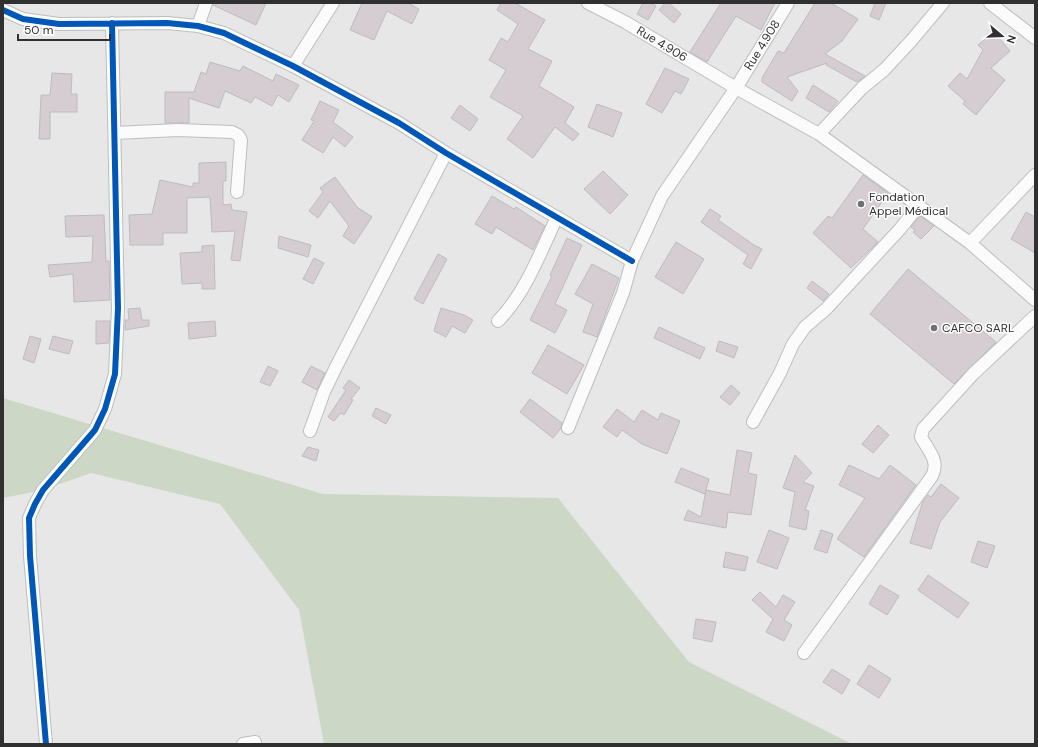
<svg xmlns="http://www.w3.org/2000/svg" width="1038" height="747" viewBox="0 0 1038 747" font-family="'DM Sans',sans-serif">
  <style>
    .green { fill: #ccd8c5 }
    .building { fill: #d5cdd1; stroke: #bdbcbd }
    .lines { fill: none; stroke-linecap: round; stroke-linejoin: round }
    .minor-casing { stroke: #bdbebe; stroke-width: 14 }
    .minor { stroke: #fbfbfb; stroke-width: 12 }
    .cycleway-casing { stroke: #fff; stroke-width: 8 }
    .cycleway { stroke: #0057b8; stroke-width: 6 }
    .poi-dot { fill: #707070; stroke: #fff; stroke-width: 1.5 }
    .labels { text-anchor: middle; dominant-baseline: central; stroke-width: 3; stroke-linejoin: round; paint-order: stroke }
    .street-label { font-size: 12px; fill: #303030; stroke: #fff }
    .poi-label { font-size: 12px; fill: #303030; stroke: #fff; text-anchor: start }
  </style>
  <rect width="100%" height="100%" fill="#e7e7e7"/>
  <path class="green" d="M 3,398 L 323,494 L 558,498 L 689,662 L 852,744 L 324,744 L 299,610 L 220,504 L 91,473 L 43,490 L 3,498 Z"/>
  <path class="building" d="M 213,3 L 266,3 L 256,25 L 213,5 Z
    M 362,3 L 408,3 L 419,9 L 412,24 L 387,11 L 374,40 L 350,30 Z
    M 501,3 L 515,3 L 545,20 L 528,49 L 552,61 L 539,86 L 574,107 L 565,123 L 579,134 L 573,141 L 555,127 L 533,158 L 507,139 L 523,116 L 490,97 L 506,70 L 489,60 L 501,38 L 508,42 L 518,24 L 497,10 Z
    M 643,3 L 650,3 L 656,6 L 648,20 L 637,14 Z
    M 665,3 L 669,3 L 681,14 L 674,23 L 659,10 Z
    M 721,3 L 775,3 L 761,30 L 736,16 L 707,62 L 690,52 Z
    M 815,3 L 831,3 L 858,19 L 842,41 L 825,54 L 865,76 L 857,82 L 826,65 L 827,63 L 787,77 L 798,91 L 792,101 L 762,82 L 762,78 L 778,51 L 784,53 Z
    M 875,3 L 886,3 L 879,20 L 870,16 Z
    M 994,32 L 1010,51 L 991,68 L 1005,80 L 976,115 L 963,104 L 965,101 L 948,86 L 960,73 L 967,79 L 983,50 L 978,45 Z
    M 210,62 L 240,71 L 243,66 L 273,81 L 276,74 L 299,85 L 289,102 L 278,95 L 272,106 L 255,97 L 251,103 L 225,91 L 219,108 L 189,98 L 189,123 L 165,123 L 165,92 L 194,92 L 201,72 L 206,74 Z
    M 665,68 L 689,79 L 681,94 L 675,91 L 662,113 L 646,104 Z
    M 52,73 L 72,74 L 71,94 L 77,94 L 77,112 L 50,112 L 50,139 L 39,139 L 41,95 L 50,95 Z
    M 813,85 L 838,101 L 829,112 L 806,98 Z
    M 320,101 L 339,110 L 333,122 L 353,137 L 345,147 L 333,137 L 323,153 L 302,140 L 314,121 L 311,120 Z
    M 597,104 L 622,113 L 613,137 L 588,127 Z
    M 460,105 L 478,119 L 470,131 L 451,118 Z
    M 226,162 L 226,181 L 223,181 L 223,205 L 231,204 L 232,210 L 247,212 L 240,261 L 231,260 L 235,231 L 212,232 L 210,197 L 187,198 L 187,233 L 163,233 L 163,245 L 130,245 L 129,215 L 152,214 L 160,180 L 193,187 L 193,183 L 199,183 L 199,163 Z
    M 603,171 L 628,195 L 610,214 L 584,189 Z
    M 863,175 L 888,193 L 863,229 L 878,242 L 851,268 L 813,233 L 828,216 L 832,218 Z
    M 335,177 L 357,207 L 372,217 L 354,244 L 343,236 L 349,226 L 330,201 L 318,218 L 309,211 L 323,192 L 320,188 Z
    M 492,196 L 514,209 L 516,207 L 545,226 L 533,250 L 496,227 L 492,234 L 475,224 Z
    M 710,209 L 721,216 L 718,220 L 754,245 L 762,249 L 751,269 L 743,264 L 748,255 L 701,222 Z
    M 1026,212 L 1035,217 L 1035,253 L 1011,239 Z
    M 104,215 L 106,261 L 109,261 L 110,300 L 74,302 L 73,274 L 50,277 L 48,265 L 92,262 L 93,236 L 66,237 L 65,216 Z
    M 920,216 L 934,226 L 921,239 L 913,232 L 915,230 L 911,227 Z
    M 279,236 L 311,245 L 308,257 L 278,248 Z
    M 567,238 L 582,245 L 555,304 L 567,310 L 555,333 L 530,320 L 552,276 L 550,275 Z
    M 676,242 L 704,259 L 683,294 L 655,277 Z
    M 214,245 L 215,289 L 202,289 L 202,283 L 182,284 L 180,253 L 202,252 L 202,246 Z
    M 438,254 L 447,259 L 423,304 L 414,299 Z
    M 314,258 L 324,263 L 313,284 L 303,279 Z
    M 592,264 L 619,278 L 597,337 L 583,332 L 593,304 L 575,294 Z
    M 908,269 L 996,342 L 954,384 L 870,314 Z
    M 812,281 L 829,294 L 823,301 L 807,288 Z
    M 140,308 L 142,320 L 149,320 L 149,326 L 125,330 L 125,320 L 129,320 L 128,309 Z
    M 441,308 L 464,315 L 473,320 L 465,333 L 452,326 L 446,337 L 434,331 Z
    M 96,321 L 110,321 L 109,343 L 96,344 Z
    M 215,321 L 216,336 L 189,339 L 188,323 Z
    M 659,327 L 705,348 L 700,359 L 654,338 Z
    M 30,336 L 41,339 L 34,363 L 23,359 Z
    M 53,336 L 73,341 L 69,354 L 49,349 Z
    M 719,341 L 738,347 L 734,358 L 716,351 Z
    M 548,345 L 584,365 L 567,394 L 532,373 Z
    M 268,366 L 278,371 L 270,386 L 260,382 Z
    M 311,366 L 325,373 L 317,390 L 302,382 Z
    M 349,380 L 360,388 L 351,399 L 353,400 L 344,415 L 341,413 L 334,421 L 328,417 L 346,390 L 343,388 Z
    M 731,385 L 740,393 L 730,405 L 720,397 Z
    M 530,399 L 562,423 L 561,428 L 553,438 L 520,412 Z
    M 376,408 L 391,415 L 386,424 L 372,416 Z
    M 617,409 L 634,422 L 642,410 L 658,420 L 661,413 L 680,421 L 667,454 L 642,444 L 622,430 L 617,437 L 603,427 Z
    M 878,425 L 889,435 L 873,453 L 862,444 Z
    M 308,447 L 319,450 L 316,461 L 302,456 Z
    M 737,450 L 752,453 L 748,473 L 757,475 L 751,515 L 728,512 L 726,528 L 684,520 L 688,510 L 701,517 L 706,490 L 730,495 Z
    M 795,455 L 812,473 L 803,482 L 814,486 L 805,510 L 809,511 L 806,530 L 789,526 L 795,492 L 783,488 Z
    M 849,465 L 879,479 L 890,465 L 916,485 L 864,557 L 837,539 L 865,498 L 839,485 Z
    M 681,468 L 709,479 L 705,494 L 675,482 Z
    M 941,484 L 959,498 L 940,522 L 931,549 L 910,543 L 923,501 L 928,495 L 931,497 Z
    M 769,530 L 789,538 L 777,569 L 757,562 Z
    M 821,530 L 833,534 L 827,553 L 814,549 Z
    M 978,541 L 995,546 L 987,568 L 971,562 Z
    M 726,552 L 748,557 L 745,571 L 723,567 Z
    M 928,575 L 969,603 L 958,618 L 918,590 Z
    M 880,585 L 899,596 L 887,615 L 869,604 Z
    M 760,592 L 776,607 L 783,595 L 795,602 L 784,620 L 792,625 L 784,641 L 766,632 L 773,619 L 752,600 Z
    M 696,619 L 716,622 L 712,642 L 693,638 Z
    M 869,665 L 891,679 L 879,698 L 857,684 Z
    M 832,669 L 850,680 L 842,694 L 823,682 Z"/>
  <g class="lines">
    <defs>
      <path id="minor" d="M 588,3 L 625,22 L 736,88 L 819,134 L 970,243 L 1035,300
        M 990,3 L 1035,38
        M 3,10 L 23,19 L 59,24 L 167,23 L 198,26 L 224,33 L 293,66 L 399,123 L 446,153 L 632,261
        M 198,26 L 206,3
        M 293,66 L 333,3
        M 115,133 L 178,130 L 232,132 L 238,135 L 241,140 L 237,192
        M 819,134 L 862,88 L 884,70 L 911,41 L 943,3
        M 970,243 L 1035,175
        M 498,321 C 526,292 540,253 557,217
        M 753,422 L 780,373 L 793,344 L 805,327 L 826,309 L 900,229 L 919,205
        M 568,428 L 623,293 L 632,261 L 662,196 L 736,88 L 788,3
        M 310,431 L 324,392 L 336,367 L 446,153
        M 804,653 L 932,476 C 940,461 928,450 921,437 L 923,429 L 973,374 L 1035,316
        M 46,744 L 30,556 L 29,518 L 35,504 L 43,490 L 95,430 L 105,409 L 115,374 L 118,308 L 112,23
        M 243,744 L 255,742"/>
    </defs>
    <use href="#minor" class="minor-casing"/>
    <use href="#minor" class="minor"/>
    <defs>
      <path id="cycleway" d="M 3,10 L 23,19 L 59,24 L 167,23 L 198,26 L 224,33 L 293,66 L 399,123 L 446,153 L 632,261
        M 46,744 L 30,556 L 29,518 L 35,504 L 43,490 L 95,430 L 105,409 L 115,374 L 118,308 L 112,23"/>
    </defs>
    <use href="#cycleway" class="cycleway-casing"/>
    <use href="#cycleway" class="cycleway"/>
  </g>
  <g class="poi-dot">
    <circle cx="861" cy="204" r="4"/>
    <circle cx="934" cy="328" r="4"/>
  </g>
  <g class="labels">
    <g class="street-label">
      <text transform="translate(662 44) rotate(31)">Rue 4.906</text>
      <text transform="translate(762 45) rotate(-58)">Rue 4.908</text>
    </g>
    <g class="poi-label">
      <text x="869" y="197">Fondation<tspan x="869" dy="14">Appel Médical</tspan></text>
      <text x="942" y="328">CAFCO SARL</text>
    </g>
  </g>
  <rect width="1038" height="747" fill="none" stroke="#303030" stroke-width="8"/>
  <g transform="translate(1002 36) rotate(109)" stroke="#ffffff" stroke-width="3" paint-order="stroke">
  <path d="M0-3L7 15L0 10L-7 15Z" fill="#303030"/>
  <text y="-6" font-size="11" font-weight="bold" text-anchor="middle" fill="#303030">N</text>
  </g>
  <path d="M18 34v6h92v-6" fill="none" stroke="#303030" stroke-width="2"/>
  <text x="24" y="34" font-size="12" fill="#303030" stroke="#ffffff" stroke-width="3" paint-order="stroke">50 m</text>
</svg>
